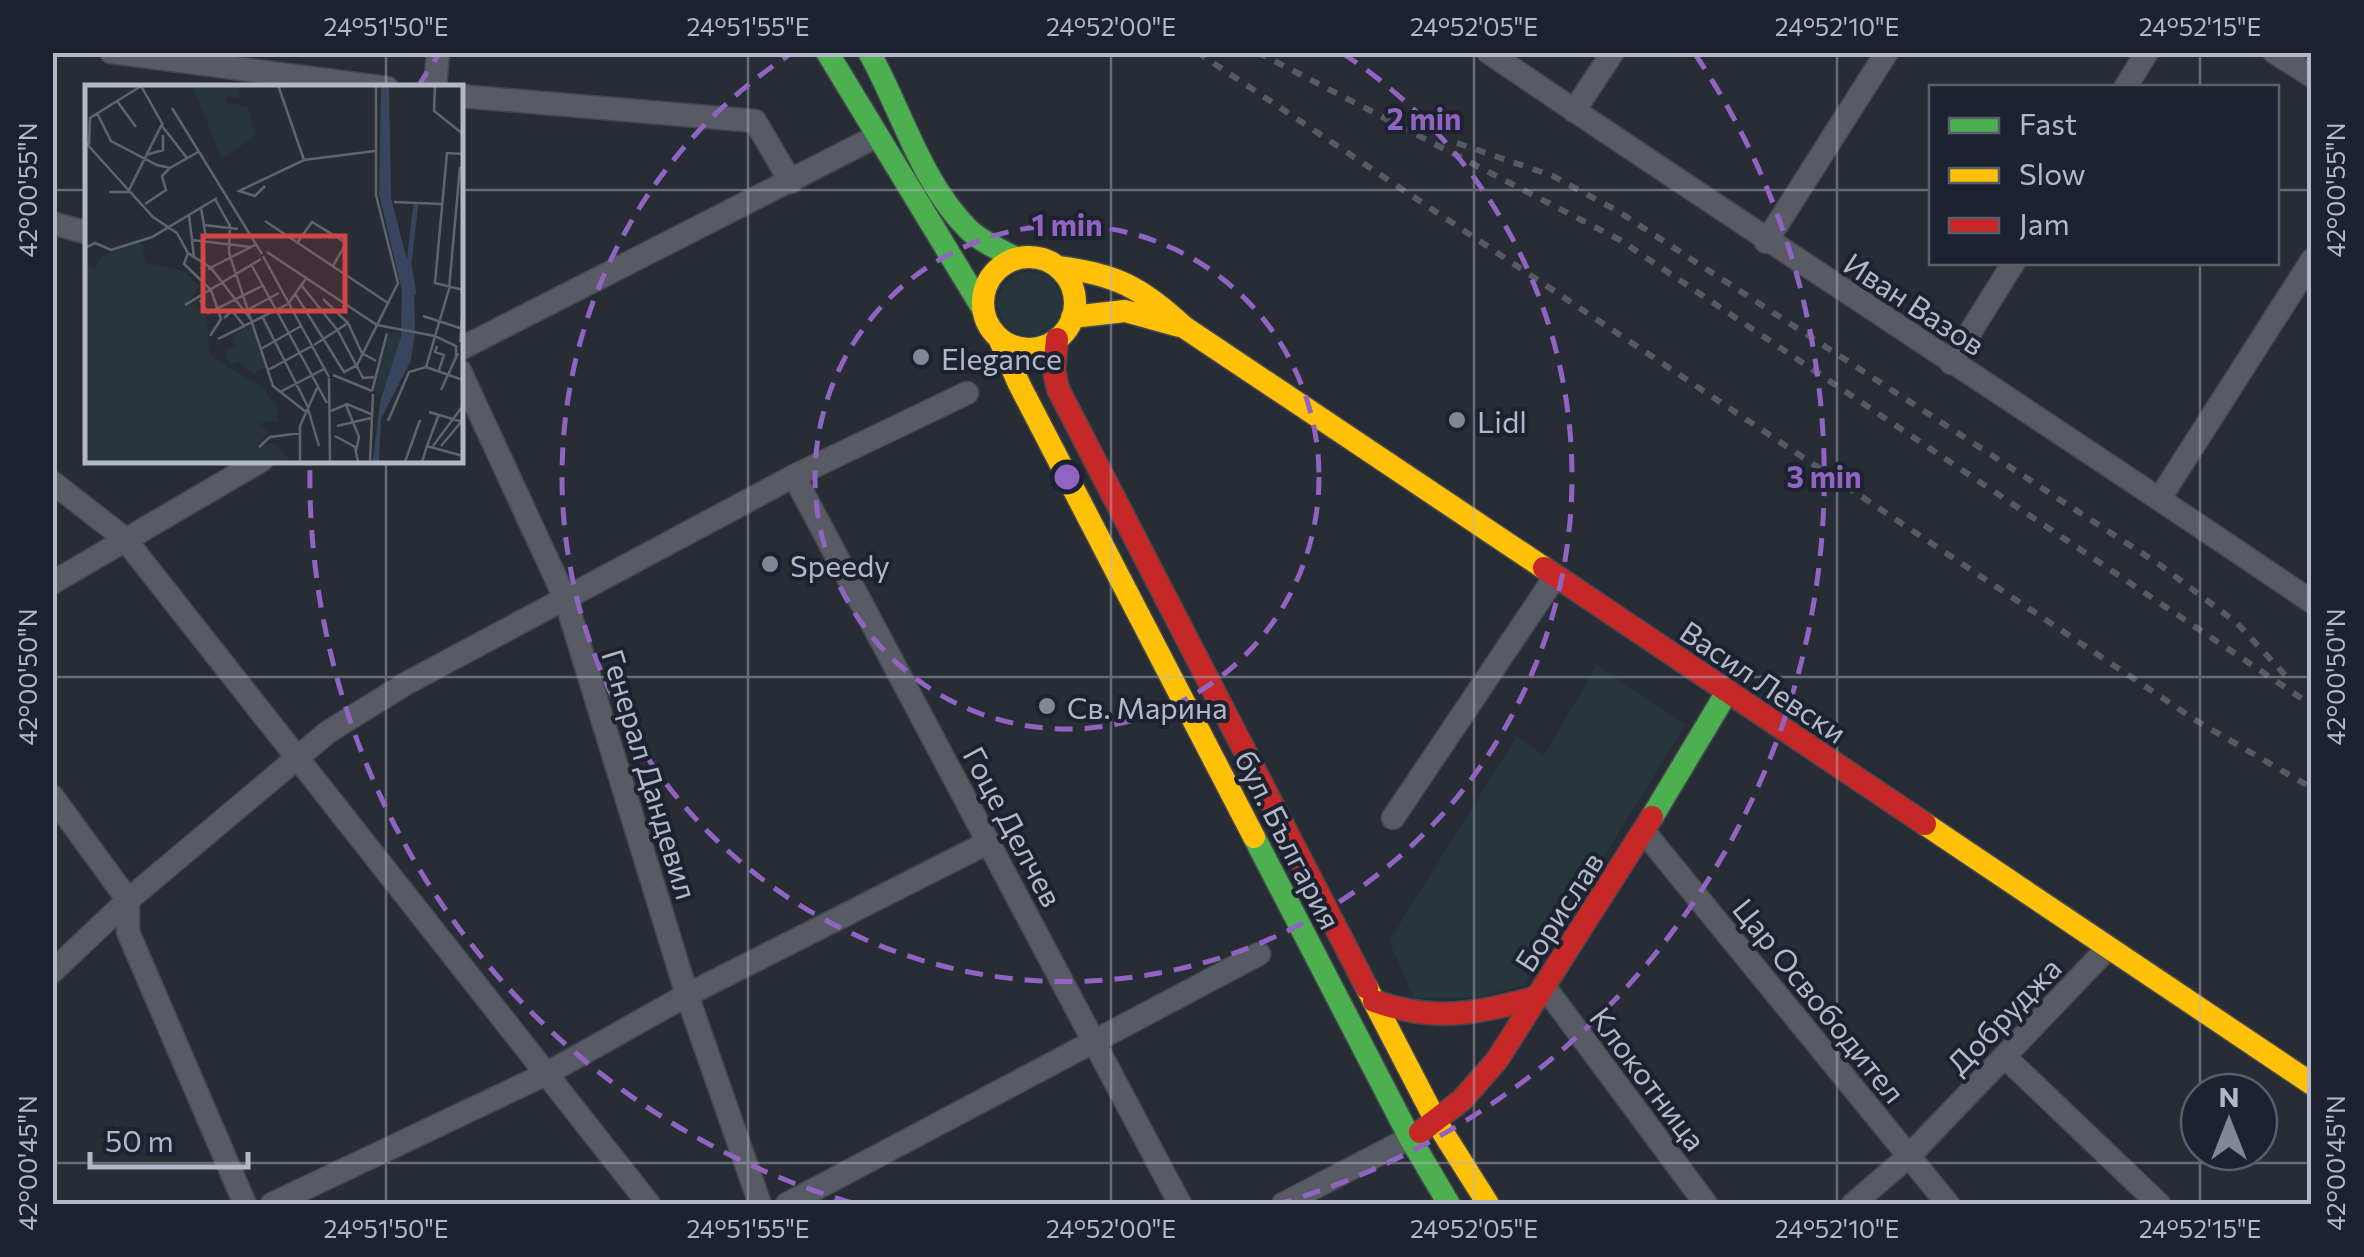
<svg xmlns="http://www.w3.org/2000/svg" width="2364" height="1257" viewBox="0 0 2364 1257" font-family="Commissioner,sans-serif">
  <style>
    .green { fill: #26363b }
    .lines { fill: none; stroke-linecap: round; stroke-linejoin: round }
    .street-casing { stroke: #44474e; stroke-width: 25 }
    .fast-casing { stroke: #44474e; stroke-width: 25 }
    .slow-casing { stroke: #44474e; stroke-width: 25 }
    .jam-casing { stroke: #44474e; stroke-width: 25 }
    .street { stroke: #585b63; stroke-width: 22 }
    .fast { stroke: #4caf50; stroke-width: 22 }
    .slow { stroke: #ffc107; stroke-width: 22 }
    .jam { stroke: #c62828; stroke-width: 22 }
    .rail { stroke: #575a60; stroke-width: 6; stroke-dasharray: 10 10; stroke-linecap: butt }
    .ticks { fill: none; stroke: #b2b8c6; stroke-width: 2.5; stroke-opacity: 0.45 }
    .ring { fill: none; stroke: #9164c2; stroke-width: 5; stroke-dasharray: 18 12 }
    .poi-dot { fill: #828793; stroke: #1c222f; stroke-width: 4 }
    .labels { text-anchor: middle; dominant-baseline: central; stroke-width: 8; stroke-linejoin: round; paint-order: stroke }
    .street-label { font-size: 30px; fill: #b2b8c6; stroke: #1c222f }
    .poi-label { font-size: 30px; fill: #b2b8c6; stroke: #1c222f; text-anchor: start }
    .inset-river { fill: none; stroke: #37455e; stroke-width: 5 }
    .inset-road { fill: none; stroke: #5f646f; stroke-width: 2.5 }
    .view { fill: #cf4548; fill-opacity: 0.15; stroke: #cf4548; stroke-width: 5 }
    .inset-edge { fill: none; stroke: #b2b8c6; stroke-width: 5 }
    .centre { fill: #9164c2; stroke: #1c222f; stroke-width: 5 }
    .ring-label { font-size: 30px; text-anchor: middle; font-weight: bold; fill: #9164c2; stroke: #1c222f; stroke-width: 8; stroke-linejoin: round; paint-order: stroke }
    .neatline { fill: none; stroke: #b2b8c6; stroke-width: 4 }
    .ticks-label { font-size: 25px; text-anchor: middle; fill: #b2b8c6 }
  </style>
  <rect width="100%" height="100%" fill="#282c35"/>
  <path class="green" d="M998 304a32 32 0 1 1 64 0a32 32 0 1 1-64 0Z
    M 1597,665 L 1686,724 L 1524,986 L 1472,998 L 1414,998 L 1389,941 L 1517,736 L 1544,755 Z"/>
  <g class="lines">
    <defs>
      <path id="street" d="M 111,52 L 387,88
        M 1488,52 C 1761,238 2039,416 2312,602
        M 2274,52 L 2312,76
        M 435,88 L 438,52
        M 2125,88 L 2147,52
        M 460,96 L 755,121 L 791,182
        M 1574,111 L 1613,52
        M 52,223 L 88,233
        M 1766,242 L 1887,52
        M 460,349 L 877,136
        M 1951,363 L 2014,262
        M 460,371 L 565,598 L 687,995 L 760,1204
        M 794,476 L 1180,1204
        M 52,482 L 124,538 L 649,1204
        M 2160,498 L 2312,260
        M 52,583 L 262,460
        M 52,796 L 128,900 L 128,932 L 245,1204
        M 1393,818 L 1555,577
        M 1645,833 L 1948,1204
        M 52,972 L 128,900 L 328,732 L 407,683 L 794,476 L 967,393
        M 1544,986 L 1706,1204
        M 2005,1057 L 2159,1204
        M 272,1204 L 546,1074 L 687,995 L 989,842
        M 787,1204 L 1259,954
        M 1283,1204 L 1410,1138
        M 1853,1204 L 1909,1156 L 2108,948"/>
      <path id="fast" d="M 827,52 L 983,309
        M 869,52 C 901,109 921,183 969,230 C 982,242 1000,250 1016,258
        M 1652,817 L 1727,692
        M 1254,837 L 1410,1138 L 1449,1204"/>
      <path id="slow" d="M983 303a46 46 0 1 1 92 0a46 46 0 1 1-92 0Z
        M 1058,267 C 1116,274 1142,288 1184,327 L 1544,568
        M 1072,317 L 1125,311 L 1179,326
        M 999,338 L 1019,384 L 1254,837
        M 1925,824 L 2312,1084
        M 1367,988 L 1437,1123 L 1488,1204"/>
      <path id="jam" d="M 1057,339 L 1054,371 L 1058,389 L 1367,988
        M 1544,568 L 1925,824
        M 1374,1001 C 1435,1023 1478,1013 1538,997
        M 1420,1132 L 1462,1100 L 1497,1060 L 1652,817"/>
    </defs>
    <use href="#street" class="street-casing"/>
    <use href="#fast" class="fast-casing"/>
    <use href="#slow" class="slow-casing"/>
    <use href="#jam" class="jam-casing"/>
    <use href="#street" class="street"/>
    <use href="#fast" class="fast"/>
    <use href="#slow" class="slow"/>
    <use href="#jam" class="jam"/>
    <path class="rail" d="M 1197,52 L 2200,723 L 2312,788
      M 1257,52 L 1620,240 L 2310,704
      M 1457,143 L 1553,176 L 1616,210 L 2160,565 L 2237,623 L 2285,675"/>
  </g>
  <path class="ticks" d="M 386,52 L 386,88M 748,52 L 748,1204M 1111,52 L 1111,1204M 1474,52 L 1474,1204M 1837,52 L 1837,1204M 2200,52 L 2200,88M 52,190 L 88,190M 460,190 L 1932,190M 2276,190 L 2312,190M 2200,262 L 2200,1092M 386,460 L 386,1204M 52,677 L 2312,677M 2200,1152 L 2200,1204M 52,1163 L 2312,1163"/>
  <g class="ring">
    <circle cx="1067" cy="477" r="252"/>
    <path d="M1342 53A505 505 0 1 1 792 53"/>
    <path d="M852 1203A757 757 0 0 1 310 464M418 87A757 757 0 0 1 439 54M1695 54A757 757 0 0 1 1282 1203"/>
  </g>
  <g class="poi-dot">
    <circle cx="921" cy="357" r="10"/>
    <circle cx="1457" cy="420" r="10"/>
    <circle cx="770" cy="564" r="10"/>
    <circle cx="1047" cy="706" r="10"/>
  </g>
  <g class="labels">
    <g class="street-label">
      <text transform="translate(1915 303) rotate(33)">Иван Вазов</text>
      <text transform="translate(1764 681) rotate(34)">Васил Левски</text>
      <text transform="translate(651 774) rotate(73)">Генерал Дандевил</text>
      <text transform="translate(1014 826) rotate(62)">Гоце Делчев</text>
      <text transform="translate(1289 839) rotate(63)">бул. България</text>
      <text transform="translate(1558 911) rotate(-57)">Борислав</text>
      <text transform="translate(1820 1000) rotate(51)">Цар Освободител</text>
      <text transform="translate(2003 1015) rotate(-46)">Добруджа</text>
      <text transform="translate(1649 1078) rotate(53)">Клокотница</text>
    </g>
    <g class="poi-label">
      <text x="941" y="357">Elegance</text>
      <text x="1477" y="420">Lidl</text>
      <text x="790" y="564">Speedy</text>
      <text x="1067" y="706">Св. Марина</text>
    </g>
  </g>
  <g transform="translate(85 85)">
    <rect width="378" height="378" fill="#282c35"/>
    <path d="M 107,0 L 155,0 L 153,13 L 142,11 L 141,17 L 163,22 L 171,51 L 137,74 ZM 55,155 L 61,178 L 100,186 L 114,202 L 104,215 L 121,230 L 125,270 L 175,301 L 191,319 L 193,336 L 175,338 L 183,347 L 171,362 L 190,358 L 207,377 L 0,377 L 0,178 L 9,184 L 17,171 ZM 167,239 L 181,282 L 168,289 L 155,276 L 145,280 L 140,264 L 150,261 L 147,251 ZM 305,247 L 316,248 L 314,264 L 298,309 L 287,306 Z" fill="#26363b"/>
    <path d="M 296,0 L 304,0 L 306,113 L 329,202 L 330,246 L 326,275 L 296,334 L 294,377 L 288,377 L 295,317 L 316,252 L 317,206 L 294,109 Z" fill="#37455e"/>
    <path class="inset-river" d="M 329,210 L 324,178 L 331,118"/>
    <path class="inset-road" d="M 193,0 L 219,75M 350,0 L 349,26 L 378,49M 56,1 L 78,40M 87,23 L 177,169M 12,28 L 26,56 L 72,80 L 85,83 L 113,67M 77,41 L 102,73M 51,42 L 32,16 L 58,0M 0,57 L 68,132 L 92,148 L 103,168 L 126,183 L 167,236M 4,60 L 5,33 L 32,16M 378,69 L 362,68 L 350,198 L 378,205M 61,70 L 78,65 L 78,50M 180,101 L 170,111 L 154,106 L 219,75 L 290,66M 24,107 L 43,107 L 77,39M 130,114 L 145,141 L 144,168 L 188,301 L 221,327M 309,117 L 357,119M 60,119 L 81,105 L 77,91 L 84,84M 116,122 L 121,153M 104,130 L 109,172M 180,136 L 303,218M 119,140 L 153,144M 107,155 L 166,162M 212,158 L 227,137 L 261,158 L 248,181M 0,163 L 10,158 L 26,165 L 67,152 L 132,113M 182,167 L 292,240 L 350,251 L 371,261 L 371,272M 103,168 L 99,179 L 126,205 L 136,234 L 125,251M 178,171 L 244,292M 166,179 L 242,318M 123,184 L 170,160M 217,201 L 253,246 L 278,293 L 289,292M 211,210 L 259,287 L 272,280 L 313,198 L 291,110 L 291,0M 238,214 L 263,238 L 277,268 L 291,276M 115,215 L 123,228 L 177,201M 203,219 L 222,192M 100,220 L 176,174M 164,224 L 194,208M 338,231 L 375,243M 139,233 L 147,226 L 160,242M 178,233 L 223,322M 133,254 L 203,219M 375,257 L 378,218M 229,260 L 263,238M 352,261 L 350,267 L 359,270 L 354,285M 176,264 L 216,241M 341,282 L 378,295M 183,285 L 227,261M 248,290 L 287,306M 244,293 L 245,377M 356,305 L 373,268M 287,306 L 302,248M 195,307 L 239,284M 261,320 L 274,352 L 271,366M 223,324 L 234,361M 246,326 L 262,319 L 286,329M 344,327 L 378,337M 303,336 L 324,287 L 341,282 L 364,204 L 375,82M 252,341 L 286,333M 250,351 L 270,362 L 273,377M 342,361 L 354,329M 348,361 L 377,322M 356,361 L 376,337M 174,362 L 185,352 L 216,348M 215,377 L 215,341 L 232,303M 285,377 L 288,309M 320,377 L 335,335M 337,377 L 342,361 L 378,371"/>
    <path class="view" d="M 118,151 L 260,151 L 260,226 L 118,226 Z"/>
    <rect width="378" height="378" class="inset-edge"/>
  </g>
  <circle cx="1067" cy="477" r="15" class="centre"/>
  <g class="ring-label">
    <text x="1424" y="130">2 min</text>
    <text x="1067" y="236">1 min</text>
    <text x="1824" y="488">3 min</text>
  </g>
  <rect width="2364" height="1257" fill="none" stroke="#1c222f" stroke-width="110"/>
  <rect x="1929" y="85" width="350" height="180" fill="#1c222f" stroke="#585e6b" stroke-width="2.5"/>
  <rect x="1949" y="118" width="50" height="15" fill="#4caf50" stroke="#585e6b" stroke-width="2.5"/>
  <text x="2019" y="135" font-size="30" fill="#b2b8c6">Fast</text>
  <rect x="1949" y="168" width="50" height="15" fill="#ffc107" stroke="#585e6b" stroke-width="2.5"/>
  <text x="2019" y="185" font-size="30" fill="#b2b8c6">Slow</text>
  <rect x="1949" y="218" width="50" height="15" fill="#c62828" stroke="#585e6b" stroke-width="2.5"/>
  <text x="2019" y="235" font-size="30" fill="#b2b8c6">Jam</text>
  <g transform="translate(2229 1122)"><circle r="48" fill="#1c222f" stroke="#585e6b" stroke-width="2.5"/>
  <path d="M0-8L18 38L0 25L-18 38Z" fill="#828793"/>
  <text y="-15" font-size="28" font-weight="bold" text-anchor="middle" fill="#b2b8c6">N</text>
  </g>
  <path d="M90 1152v15h158v-15" fill="none" stroke="#b2b8c6" stroke-width="5"/>
  <text x="105" y="1152" font-size="30" fill="#b2b8c6" stroke="#1c222f" stroke-width="8" paint-order="stroke">50 m</text>
  <rect x="55" y="55" width="2254" height="1147" class="neatline"/>
  <g class="ticks-label">
    <text x="386" y="36">24°51'50"E</text>
    <text x="748" y="36">24°51'55"E</text>
    <text x="1111" y="36">24°52'00"E</text>
    <text x="1474" y="36">24°52'05"E</text>
    <text x="1837" y="36">24°52'10"E</text>
    <text x="2200" y="36">24°52'15"E</text>
    <text transform="translate(28 190) rotate(-90)" y="9">42°00'55"N</text>
    <text transform="translate(2336 190) rotate(-90)" y="9">42°00'55"N</text>
    <text transform="translate(28 677) rotate(-90)" y="9">42°00'50"N</text>
    <text transform="translate(2336 677) rotate(-90)" y="9">42°00'50"N</text>
    <text transform="translate(28 1163) rotate(-90)" y="9">42°00'45"N</text>
    <text transform="translate(2336 1163) rotate(-90)" y="9">42°00'45"N</text>
    <text x="386" y="1238">24°51'50"E</text>
    <text x="748" y="1238">24°51'55"E</text>
    <text x="1111" y="1238">24°52'00"E</text>
    <text x="1474" y="1238">24°52'05"E</text>
    <text x="1837" y="1238">24°52'10"E</text>
    <text x="2200" y="1238">24°52'15"E</text>
  </g>
</svg>
